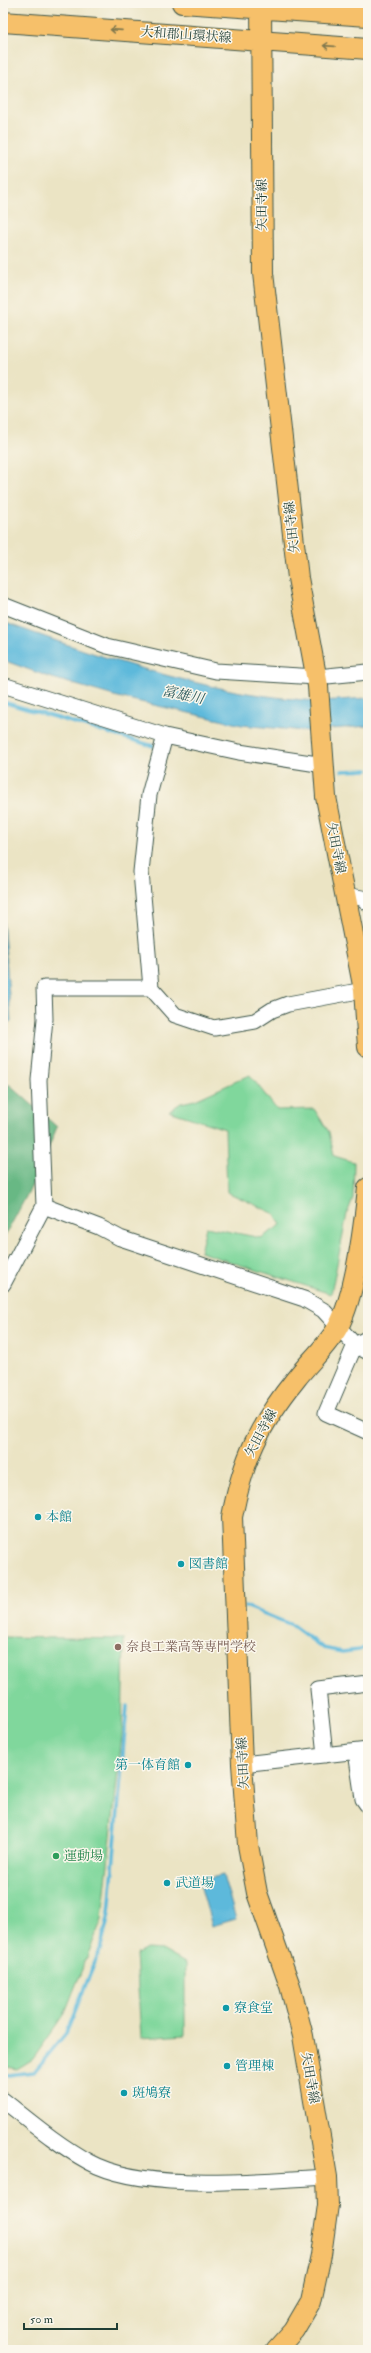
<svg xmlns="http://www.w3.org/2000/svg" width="371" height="2353" viewBox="0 0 371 2353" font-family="'IM FELL Double Pica','Noto Serif JP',serif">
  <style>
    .green { fill: #80d79c; stroke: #508a68 }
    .forest { fill: #68b884; stroke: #447a5c }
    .water { fill: #5db9db; stroke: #3e7b88 }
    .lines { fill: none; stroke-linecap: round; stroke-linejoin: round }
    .stream { stroke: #5db9db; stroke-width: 3.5 }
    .minor-casing { stroke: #3e564a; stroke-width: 17 }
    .major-casing { stroke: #3e564a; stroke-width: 22 }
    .minor { stroke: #fff; stroke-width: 15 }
    .major { stroke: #f6c06b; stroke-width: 20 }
    .oneway { stroke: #80784d }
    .culture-dot { fill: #0f9aa8; stroke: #fbf7ec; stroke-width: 1.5 }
    .education-dot { fill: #8d6e63; stroke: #fbf7ec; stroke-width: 1.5 }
    .leisure-dot { fill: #2e9e5b; stroke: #fbf7ec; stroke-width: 1.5 }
    .labels { text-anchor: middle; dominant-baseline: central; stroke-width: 3; stroke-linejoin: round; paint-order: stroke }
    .street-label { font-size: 13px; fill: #1f3d34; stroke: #fbf7ec }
    .culture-label { font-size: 13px; fill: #0d838f; stroke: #fbf7ec; text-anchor: start }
    .education-label { font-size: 13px; fill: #785e54; stroke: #fbf7ec; text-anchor: start }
    .leisure-label { font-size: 13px; fill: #27864d; stroke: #fbf7ec; text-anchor: start }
    .water-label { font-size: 14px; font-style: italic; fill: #2e5c5e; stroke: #fbf7ec }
  </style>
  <rect width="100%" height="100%" fill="#fbf7ec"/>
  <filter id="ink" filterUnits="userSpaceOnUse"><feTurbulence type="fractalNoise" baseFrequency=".025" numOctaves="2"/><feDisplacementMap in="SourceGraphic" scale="8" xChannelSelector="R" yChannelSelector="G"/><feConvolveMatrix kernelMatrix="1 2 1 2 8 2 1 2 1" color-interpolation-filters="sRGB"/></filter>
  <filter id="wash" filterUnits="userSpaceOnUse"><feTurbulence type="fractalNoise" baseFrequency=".012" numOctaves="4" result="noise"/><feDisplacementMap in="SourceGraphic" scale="16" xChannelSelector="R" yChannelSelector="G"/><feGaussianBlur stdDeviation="0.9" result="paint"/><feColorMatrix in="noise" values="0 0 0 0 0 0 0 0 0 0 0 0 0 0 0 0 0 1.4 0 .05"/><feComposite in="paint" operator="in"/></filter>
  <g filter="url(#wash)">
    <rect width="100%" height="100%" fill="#ebe4c4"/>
    <path class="green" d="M 250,1075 L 277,1110 L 314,1109 L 329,1132 L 334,1156 L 354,1162 L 353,1198 L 347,1214 L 331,1294 L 200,1252 L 206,1227 L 261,1238 L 281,1225 L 275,1214 L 227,1192 L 225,1129 L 169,1111 L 181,1103 L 195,1100 Z
      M 3,1637 L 124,1639 L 122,1735 L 102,1919 L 64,2015 L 33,2059 L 17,2069 L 3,2066 Z
      M 146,1949 L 162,1950 L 185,1963 L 185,2035 L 141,2038 L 136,1954 Z"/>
    <path class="forest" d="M 3,1085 L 10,1085 L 57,1127 L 38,1174 L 3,1240 Z"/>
    <path class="water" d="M 3,622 C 101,657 200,692 304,700 C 325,702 347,699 368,698 L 368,726 L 305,731 L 242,725 L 114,696 L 49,677 L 3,660 Z
      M 3,919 L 11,1021 L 3,1025 Z
      M 223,1875 L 236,1919 L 212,1926 L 199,1881 Z"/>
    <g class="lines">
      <path class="stream" d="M 3,702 L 153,746
        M 342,771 L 368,770
        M 245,1606 L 292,1625 L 323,1648 L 342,1652 L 359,1650 L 368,1646
        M 3,2073 L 8,2075 L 34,2072 L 66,2033 L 100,1950 L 109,1914 L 127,1706"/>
    </g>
  </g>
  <g filter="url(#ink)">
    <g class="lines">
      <defs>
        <path id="minor" d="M 3,605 L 107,646 L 216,671 L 317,677 L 368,672
          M 3,685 L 165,736 L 239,752 L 324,765
          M 345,895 L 362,898 L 368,903
          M 151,988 L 175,1015 L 214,1028 L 255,1021 L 272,1010 L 288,1004 L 364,990
          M 44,1206 L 99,1227 L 120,1238 L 304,1299 L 323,1310 L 355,1345 L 368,1352
          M 3,1284 L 44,1206 L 39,1080 L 45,1019 L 44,988 L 151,988 L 141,872 L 149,795 L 165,736
          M 368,1338 L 355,1345 L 326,1413 L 368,1432
          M 356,1752 L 363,1799 L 368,1806
          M 325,1755 L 318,1689 L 368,1683
          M 242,1764 L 368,1750
          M 3,2100 C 31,2122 58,2145 89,2162 C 145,2193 263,2180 327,2177"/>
        <path id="major" d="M 182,3 L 368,16
          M 261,3 L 263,273 L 298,578 L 318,686 L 326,797 L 364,990 L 368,1047
          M 3,22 L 368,49
          M 276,2350 L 294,2330 L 311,2301 L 321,2255 L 328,2205 L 327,2177 L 303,2036 L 290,1986 L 257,1893 L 248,1845 L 242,1764 L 232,1517 C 243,1459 259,1425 296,1379 C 309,1362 328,1345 338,1327 C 356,1294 364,1226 368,1188"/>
      </defs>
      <use href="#minor" class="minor-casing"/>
      <use href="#major" class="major-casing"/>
      <use href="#minor" class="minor"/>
      <use href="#major" class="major"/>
    </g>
    <defs><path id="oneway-shaft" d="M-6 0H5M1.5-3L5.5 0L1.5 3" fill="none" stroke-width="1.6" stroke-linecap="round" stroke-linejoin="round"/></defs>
    <g class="oneway">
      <use href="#oneway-shaft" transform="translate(116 30) rotate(-176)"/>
      <use href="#oneway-shaft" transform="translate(329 46) rotate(-176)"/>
    </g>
  </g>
  <g class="culture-dot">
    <circle cx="38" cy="1517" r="4"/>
    <circle cx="181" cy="1564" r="4"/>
    <circle cx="188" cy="1765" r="4"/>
    <circle cx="167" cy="1883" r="4"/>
    <circle cx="226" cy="2008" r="4"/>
    <circle cx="227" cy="2066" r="4"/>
    <circle cx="124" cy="2093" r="4"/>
  </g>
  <circle class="education-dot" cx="118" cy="1647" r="4"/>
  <circle class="leisure-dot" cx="56" cy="1856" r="4"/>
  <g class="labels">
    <g class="street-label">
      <text transform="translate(186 35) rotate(4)">大和郡山環状線</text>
      <text transform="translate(262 205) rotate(-90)">矢田寺線</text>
      <text transform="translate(292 527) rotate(-96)">矢田寺線</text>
      <text transform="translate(336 848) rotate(79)">矢田寺線</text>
      <text transform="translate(261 1433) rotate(-62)">矢田寺線</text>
      <text transform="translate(243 1763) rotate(-93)">矢田寺線</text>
      <text transform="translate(310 2078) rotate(80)">矢田寺線</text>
    </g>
    <g class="culture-label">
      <text x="46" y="1517">本館</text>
      <text x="189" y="1564">図書館</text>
      <text x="180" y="1765" text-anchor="end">第一体育館</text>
      <text x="175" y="1883">武道場</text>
      <text x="234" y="2008">寮食堂</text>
      <text x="235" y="2066">管理棟</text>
      <text x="132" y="2093">斑鳩寮</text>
    </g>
    <g class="education-label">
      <text x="126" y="1647">奈良工業高等専門学校</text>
    </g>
    <g class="leisure-label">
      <text x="64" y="1856">運動場</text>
    </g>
    <g class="water-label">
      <text transform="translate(183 695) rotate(12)">富雄川</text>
    </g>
  </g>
  <rect width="371" height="2353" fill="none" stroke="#fbf7ec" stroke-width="16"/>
  <path d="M24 2323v6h93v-6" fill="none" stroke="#1f3d34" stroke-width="2"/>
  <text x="30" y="2323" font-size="12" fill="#1f3d34" stroke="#fbf7ec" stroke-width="3" paint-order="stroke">50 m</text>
</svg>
